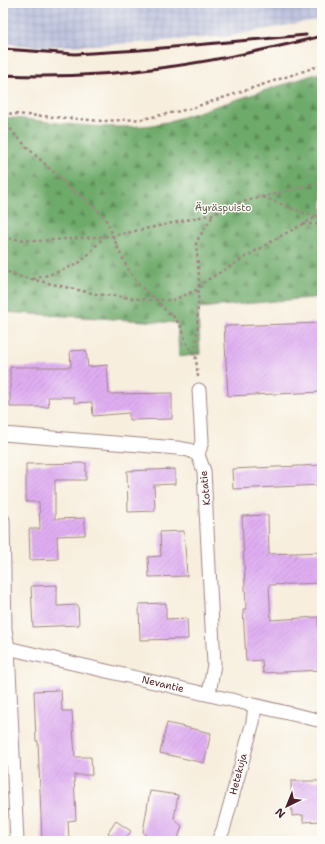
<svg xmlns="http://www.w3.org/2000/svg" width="325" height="844" viewBox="0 0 325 844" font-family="'Shantell Sans',sans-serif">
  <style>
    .industrial { fill: url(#industrial-grid) }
    .forest { fill: url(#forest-firs); stroke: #5c644a }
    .building { fill: url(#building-hatch) }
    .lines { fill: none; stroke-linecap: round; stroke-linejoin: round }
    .minor-casing { stroke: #a08684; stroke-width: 15 }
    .path { stroke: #a08684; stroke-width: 2.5; stroke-dasharray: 3 3; stroke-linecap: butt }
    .minor { stroke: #fff; stroke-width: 13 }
    .rail { stroke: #4a1f2b; stroke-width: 3 }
    .labels { text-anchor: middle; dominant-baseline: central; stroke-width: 3; stroke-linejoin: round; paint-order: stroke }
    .park-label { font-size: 10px; fill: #605947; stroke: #fdfcf7 }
    .street-label { font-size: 10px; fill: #4a1f2b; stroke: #fdfcf7 }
  </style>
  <defs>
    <pattern id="industrial-grid" width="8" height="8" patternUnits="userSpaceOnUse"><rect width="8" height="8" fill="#bec3de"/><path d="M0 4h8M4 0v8" fill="none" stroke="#a5a7bf"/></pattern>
    <pattern id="forest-firs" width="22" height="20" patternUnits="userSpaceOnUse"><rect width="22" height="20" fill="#6eaa6a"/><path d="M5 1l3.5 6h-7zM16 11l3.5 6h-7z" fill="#5c8a57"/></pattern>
    <pattern id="building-hatch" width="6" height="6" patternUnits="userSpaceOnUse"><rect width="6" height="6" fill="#dfaef2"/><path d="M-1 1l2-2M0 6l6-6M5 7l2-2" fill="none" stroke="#c195d0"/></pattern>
  </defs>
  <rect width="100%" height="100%" fill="#fdfcf7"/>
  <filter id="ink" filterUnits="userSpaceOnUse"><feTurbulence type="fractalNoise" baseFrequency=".025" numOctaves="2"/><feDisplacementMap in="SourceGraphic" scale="8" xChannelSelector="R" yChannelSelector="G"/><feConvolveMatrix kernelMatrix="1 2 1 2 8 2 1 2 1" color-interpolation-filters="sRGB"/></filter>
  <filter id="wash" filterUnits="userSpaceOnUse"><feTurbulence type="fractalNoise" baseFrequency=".012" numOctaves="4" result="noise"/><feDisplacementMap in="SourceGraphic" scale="16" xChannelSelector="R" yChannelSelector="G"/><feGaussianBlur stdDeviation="0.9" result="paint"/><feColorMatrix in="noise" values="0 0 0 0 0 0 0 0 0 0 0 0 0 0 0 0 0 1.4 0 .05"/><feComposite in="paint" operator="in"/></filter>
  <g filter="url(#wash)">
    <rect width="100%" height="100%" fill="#f7eedd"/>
    <path class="industrial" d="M 3,3 L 322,3 L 322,19 L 230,36 L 137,43 L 40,47 L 3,43 Z"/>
    <path class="forest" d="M 322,72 L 322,297 L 198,308 L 200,354 L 179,357 L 177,323 L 3,312 L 3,117 C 49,121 97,130 143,126 C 151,126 159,123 167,122 Z"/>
    <g id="blocks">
      <path class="building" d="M 322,323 L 322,392 L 228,396 L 224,326 Z
        M 86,350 L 88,367 L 107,365 L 109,394 L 172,393 L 172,419 L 129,420 L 129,413 L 93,416 L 92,402 L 74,403 L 74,397 L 48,397 L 49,407 L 10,407 L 10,367 L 71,367 L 70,351 Z
        M 86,463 L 86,480 L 55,480 L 55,519 L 85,518 L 85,535 L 57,536 L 58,559 L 30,560 L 29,529 L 40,529 L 39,502 L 26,502 L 26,464 Z
        M 322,465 L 322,485 L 233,489 L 232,469 Z
        M 175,469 L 175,484 L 154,485 L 155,511 L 128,512 L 127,471 Z
        M 268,515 L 269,554 L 322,552 L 322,583 L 269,585 L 271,620 L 318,617 L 319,637 L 322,636 L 322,670 L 263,673 L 262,660 L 246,661 L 243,609 L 246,609 L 242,516 Z
        M 184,531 L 187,576 L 149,577 L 148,557 L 161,556 L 160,532 Z
        M 57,585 L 57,606 L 78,605 L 79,625 L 33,627 L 31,586 Z
        M 166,603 L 166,619 L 187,618 L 188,639 L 140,640 L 139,604 Z
        M 61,690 L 62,711 L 72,711 L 75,757 L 91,757 L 92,775 L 74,775 L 76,820 L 68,821 L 69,841 L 42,841 L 38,741 L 36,741 L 34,691 Z
        M 167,723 L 211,733 L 204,763 L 160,753 Z
        M 291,781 L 322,781 L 322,821 L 303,822 L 303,815 L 292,816 Z
        M 150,791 L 178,795 L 174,819 L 182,826 L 177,841 L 150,841 L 143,832 Z
        M 116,821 L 131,831 L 124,841 L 120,841 L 108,833 Z"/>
    </g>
  </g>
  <g filter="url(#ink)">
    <use href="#blocks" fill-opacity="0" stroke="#a08684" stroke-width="1"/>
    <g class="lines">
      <defs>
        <path id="minor" d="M 3,434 L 177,448 L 189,450 L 198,455 L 204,471 L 214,664 L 209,694
          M 198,455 L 202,441 L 199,390
          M 3,520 L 5,629 L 8,648 L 17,841
          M 3,647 L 322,721
          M 218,841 L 223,830 L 253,722 L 255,706"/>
      </defs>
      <use href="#minor" class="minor-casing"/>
      <path class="path" d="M 3,113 L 103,121 L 143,119 L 189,109 L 322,65
        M 3,119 L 15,135 L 27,147 L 71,189 L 93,205 L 106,219 L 119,251 L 128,269 L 136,281 L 145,291 L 157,300 L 163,308 L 174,317 L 182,328 L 185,340 L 196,359
        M 263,197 L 304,213 L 316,216
        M 303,224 L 322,224
        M 3,238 L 37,241 L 112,236 L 214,214 L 234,204 L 322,182
        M 3,268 L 13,275 L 96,294 L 150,300 L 173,300 L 199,289 L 204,282 L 279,237 L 322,214
        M 33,279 C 46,276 69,269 80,262 C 89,255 96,245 104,237
        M 198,377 L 196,359 L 199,276 L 196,242 L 214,214"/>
      <use href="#minor" class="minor"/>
      <path class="rail" d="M 3,49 L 75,54 L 140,50 L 306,35
        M 3,75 C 111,81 218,62 322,36"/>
    </g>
  </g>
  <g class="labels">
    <g class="park-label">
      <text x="223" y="207">Äyräspuisto</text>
    </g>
    <g class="street-label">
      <text transform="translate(205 488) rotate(-96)">Kotatie</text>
      <text transform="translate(163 684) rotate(13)">Nevantie</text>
      <text transform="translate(238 774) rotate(-75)">Hetekuja</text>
    </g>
  </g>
  <rect width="325" height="844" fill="none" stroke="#fdfcf7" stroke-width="16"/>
  <g transform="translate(287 806) rotate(223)" stroke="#fdfcf7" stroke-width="3" paint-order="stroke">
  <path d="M0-3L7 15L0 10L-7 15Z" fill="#4a1f2b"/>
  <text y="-6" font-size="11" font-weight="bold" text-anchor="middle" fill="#4a1f2b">N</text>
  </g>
</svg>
